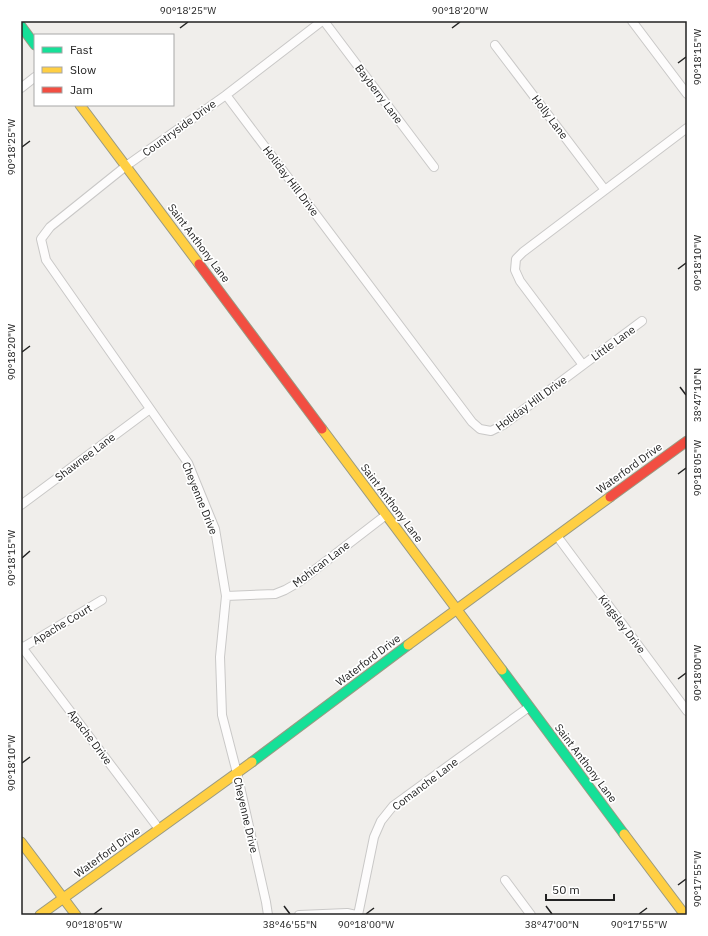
<svg xmlns="http://www.w3.org/2000/svg" width="708" height="936" viewBox="0 0 708 936" font-family="'IBM Plex Sans',sans-serif">
  <style>
    .lines { fill: none; stroke-linecap: round; stroke-linejoin: round }
    .street-casing { stroke: #c9c8c7; stroke-width: 10 }
    .fast-casing { stroke: #999a82; stroke-width: 11 }
    .slow-casing { stroke: #999a82; stroke-width: 11 }
    .jam-casing { stroke: #999a82; stroke-width: 11 }
    .street { stroke: #fdfcfc; stroke-width: 8 }
    .fast { stroke: #16e098; stroke-width: 9 }
    .slow { stroke: #ffcf43; stroke-width: 9 }
    .jam { stroke: #f24e42; stroke-width: 9 }
    .ticks { fill: none; stroke: #222; stroke-width: 1.5 }
    .labels { text-anchor: middle; dominant-baseline: central; stroke-width: 3.5; stroke-linejoin: round; paint-order: stroke }
    .street-label { font-size: 11px; fill: #222; stroke: #fff }
    .neatline { fill: none; stroke: #222; stroke-width: 1.5 }
    .ticks-label { font-size: 10px; text-anchor: middle; fill: #222 }
  </style>
  <rect width="100%" height="100%" fill="#f0eeeb"/>
  <g class="lines">
    <defs>
      <path id="street" d="M 324,21 L 434,167
        M 632,21 L 687,94
        M 495,45 L 605,190
        M 21,88 L 35,77
        M 226,95 L 472,422 L 480,429 L 491,431 L 503,425 L 583,365 L 520,281 L 515,270 L 516,259 L 523,252 L 687,128
        M 583,365 L 642,321
        M 21,505 L 150,409
        M 557,536 L 687,711
        M 226,596 L 275,594 L 285,590 L 299,582 L 386,515
        M 21,646 L 159,829
        M 22,648 L 102,600
        M 505,880 L 531,915
        M 268,915 L 266,902 L 237,773 L 222,715 L 220,657 L 226,596 L 215,529 L 188,463 L 46,260 L 41,239 L 50,227 L 126,166 L 226,95 L 322,21
        M 299,915 L 347,913 L 356,915
        M 358,915 L 374,837 L 381,821 L 393,806 L 529,707"/>
      <path id="fast" d="M 21,26 L 35,45
        M 502,670 L 624,834
        M 252,762 L 408,645"/>
      <path id="slow" d="M 80,105 L 199,264
        M 322,429 L 502,670
        M 408,645 L 610,497
        M 624,834 L 685,915
        M 21,842 L 76,915
        M 40,915 L 252,762"/>
      <path id="jam" d="M 199,264 L 322,429
        M 610,497 L 687,441"/>
    </defs>
    <use href="#street" class="street-casing"/>
    <use href="#fast" class="fast-casing"/>
    <use href="#slow" class="slow-casing"/>
    <use href="#jam" class="jam-casing"/>
    <use href="#street" class="street"/>
    <use href="#fast" class="fast"/>
    <use href="#slow" class="slow"/>
    <use href="#jam" class="jam"/>
  </g>
  <path class="ticks" d="M 180,28 L 188,22M 452,28 L 460,22M 678,63 L 686,57M 22,147 L 30,141M 678,269 L 686,263M 22,352 L 30,346M 680,387 L 686,395M 678,474 L 686,468M 22,558 L 30,551M 678,679 L 686,673M 22,763 L 30,757M 678,885 L 686,879M 284,906 L 290,914M 546,906 L 552,914M 94,914 L 102,908M 366,914 L 374,908M 639,914 L 647,908"/>
  <g class="labels">
    <g class="street-label">
      <text transform="translate(379 94) rotate(53)">Bayberry Lane</text>
      <text transform="translate(550 117) rotate(53)">Holly Lane</text>
      <text transform="translate(179 128) rotate(-36)">Countryside Drive</text>
      <text transform="translate(291 181) rotate(53)">Holiday Hill Drive</text>
      <text transform="translate(199 243) rotate(53)">Saint Anthony Lane</text>
      <text transform="translate(613 343) rotate(-36)">Little Lane</text>
      <text transform="translate(531 403) rotate(-36)">Holiday Hill Drive</text>
      <text transform="translate(85 457) rotate(-37)">Shawnee Lane</text>
      <text transform="translate(629 468) rotate(-36)">Waterford Drive</text>
      <text transform="translate(200 498) rotate(68)">Cheyenne Drive</text>
      <text transform="translate(392 503) rotate(53)">Saint Anthony Lane</text>
      <text transform="translate(321 564) rotate(-37)">Mohican Lane</text>
      <text transform="translate(62 624) rotate(-31)">Apache Court</text>
      <text transform="translate(622 624) rotate(53)">Kingsley Drive</text>
      <text transform="translate(368 660) rotate(-37)">Waterford Drive</text>
      <text transform="translate(90 737) rotate(53)">Apache Drive</text>
      <text transform="translate(586 763) rotate(53)">Saint Anthony Lane</text>
      <text transform="translate(425 784) rotate(-37)">Comanche Lane</text>
      <text transform="translate(246 815) rotate(77)">Cheyenne Drive</text>
      <text transform="translate(107 852) rotate(-36)">Waterford Drive</text>
    </g>
  </g>
  <rect width="708" height="936" fill="none" stroke="#ffffff" stroke-width="44"/>
  <rect x="34" y="34" width="140" height="72" fill="#ffffff" stroke="#a7a7a7"/>
  <rect x="42" y="47" width="20" height="6" fill="#16e098" stroke="#a7a7a7"/>
  <text x="70" y="54" font-size="12" fill="#222222">Fast</text>
  <rect x="42" y="67" width="20" height="6" fill="#ffcf43" stroke="#a7a7a7"/>
  <text x="70" y="74" font-size="12" fill="#222222">Slow</text>
  <rect x="42" y="87" width="20" height="6" fill="#f24e42" stroke="#a7a7a7"/>
  <text x="70" y="94" font-size="12" fill="#222222">Jam</text>
  <path d="M546 894v6h68v-6" fill="none" stroke="#222222" stroke-width="2"/>
  <text x="552" y="894" font-size="12" fill="#222222" stroke="#ffffff" stroke-width="3" paint-order="stroke">50 m</text>
  <rect x="22" y="22" width="664" height="892" class="neatline"/>
  <g class="ticks-label">
    <text x="188" y="14">90°18'25"W</text>
    <text x="460" y="14">90°18'20"W</text>
    <text transform="translate(697 57) rotate(-90)" y="4">90°18'15"W</text>
    <text transform="translate(11 147) rotate(-90)" y="4">90°18'25"W</text>
    <text transform="translate(697 263) rotate(-90)" y="4">90°18'10"W</text>
    <text transform="translate(11 352) rotate(-90)" y="4">90°18'20"W</text>
    <text transform="translate(697 395) rotate(-90)" y="4">38°47'10"N</text>
    <text transform="translate(697 468) rotate(-90)" y="4">90°18'05"W</text>
    <text transform="translate(11 558) rotate(-90)" y="4">90°18'15"W</text>
    <text transform="translate(697 673) rotate(-90)" y="4">90°18'00"W</text>
    <text transform="translate(11 763) rotate(-90)" y="4">90°18'10"W</text>
    <text transform="translate(697 879) rotate(-90)" y="4">90°17'55"W</text>
    <text x="94" y="928">90°18'05"W</text>
    <text x="290" y="928">38°46'55"N</text>
    <text x="366" y="928">90°18'00"W</text>
    <text x="552" y="928">38°47'00"N</text>
    <text x="639" y="928">90°17'55"W</text>
  </g>
</svg>
